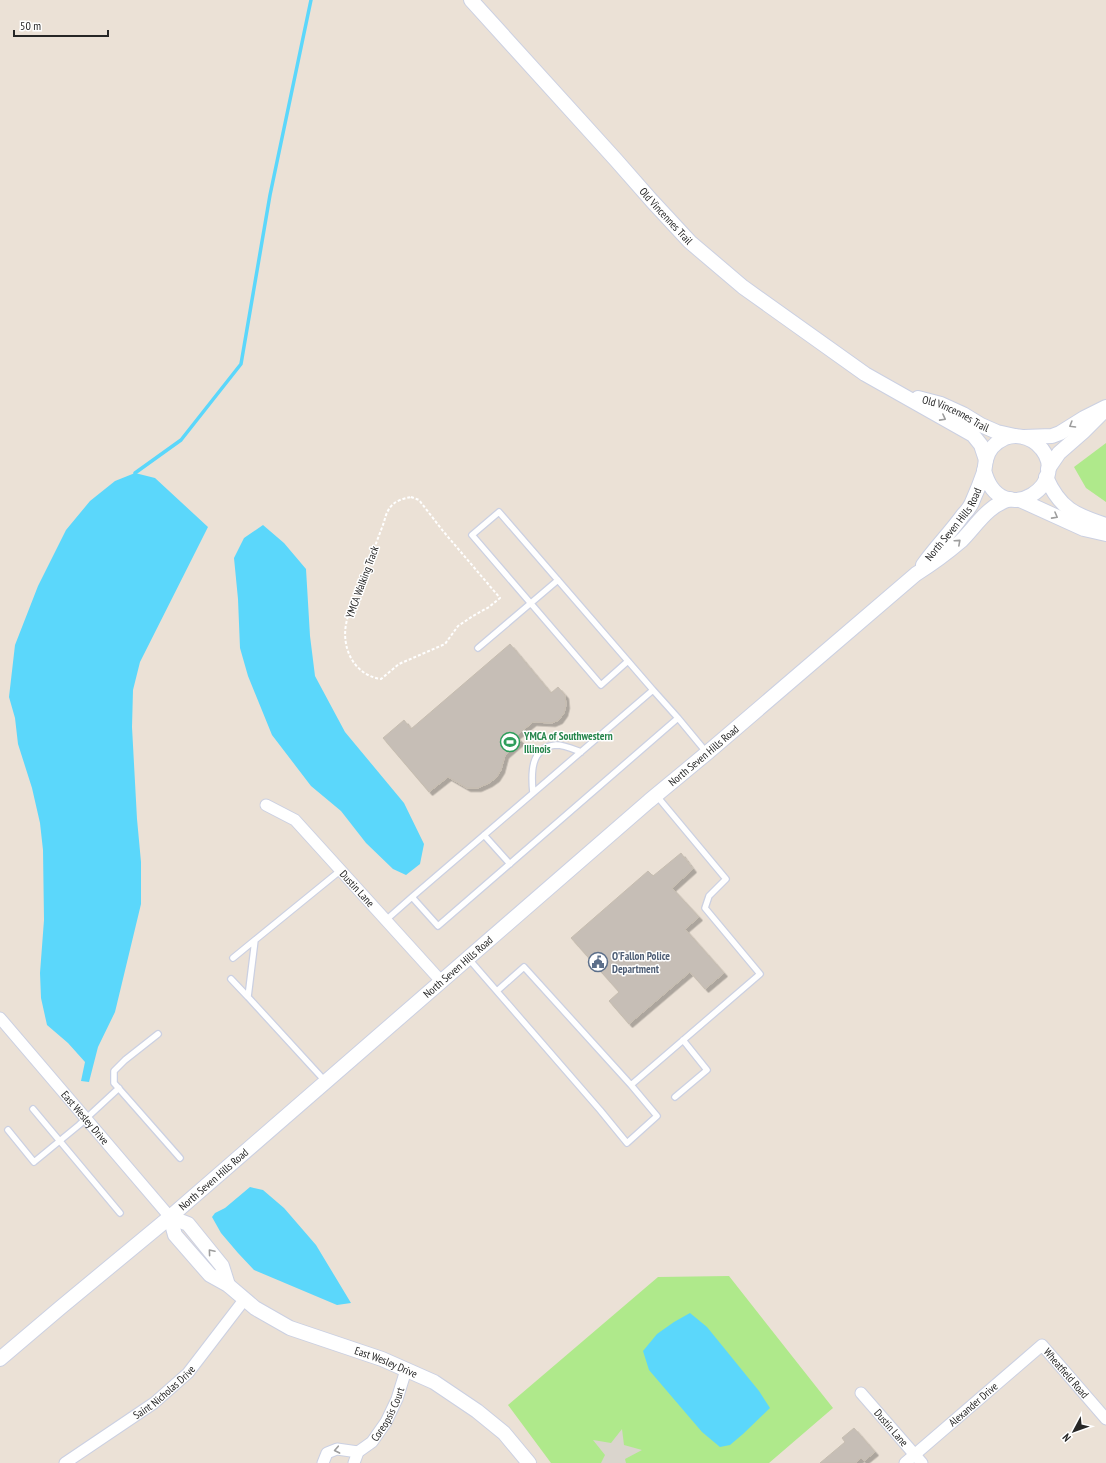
<svg xmlns="http://www.w3.org/2000/svg" width="1106" height="1463" viewBox="0 0 1106 1463" font-family="'PT Sans Narrow',sans-serif">
  <style>
    .green { fill: #afe98b }
    .plaza { fill: #dad5cd }
    .water { fill: #5bd7fb }
    .lines { fill: none; stroke-linecap: round; stroke-linejoin: round }
    .stream { stroke: #5bd7fb; stroke-width: 3.5 }
    .building { fill: #c6beb6; stroke: #c6bdb0; filter: url(#shadow) }
    .service-casing { stroke: #cbd0e2; stroke-width: 8 }
    .minor-casing { stroke: #cbd0e2; stroke-width: 13 }
    .tertiary-casing { stroke: #cbd0e2; stroke-width: 16 }
    .path { stroke: #fff; stroke-width: 2; stroke-dasharray: 3 2; stroke-linecap: butt }
    .service { stroke: #fff; stroke-width: 5.5 }
    .minor { stroke: #fff; stroke-width: 11 }
    .tertiary { stroke: #fff; stroke-width: 14 }
    .oneway { stroke: #9d9d9d }
    .labels { text-anchor: middle; dominant-baseline: central; stroke-width: 3; stroke-linejoin: round; paint-order: stroke }
    .street-label { font-size: 11px; fill: #262626; stroke: #fff }
    .leisure-label { font-size: 11px; font-weight: bold; fill: #27864d; stroke: #fff; text-anchor: start }
    .service-label { font-size: 11px; font-weight: bold; fill: #4e5e75; stroke: #fff; text-anchor: start }
  </style>
  <defs>
    <filter id="shadow"><feDropShadow dx="3.5" dy="3.5" stdDeviation="0" flood-color="#0004"/></filter>
  </defs>
  <rect width="100%" height="100%" fill="#ebe1d6"/>
  <path class="green" d="M 1106,443 L 1106,502 L 1086,488 L 1074,467 Z
    M 729,1276 L 833,1408 L 769,1463 L 551,1463 L 508,1405 L 658,1277 Z"/>
  <path class="plaza" d="M 622,1429 L 624,1445 L 642,1450 L 625,1459 L 626,1463 L 601,1463 L 605,1455 L 593,1440 L 611,1443 Z"/>
  <path class="water" d="M 135,473 L 155,478 L 208,527 L 140,662 L 133,690 L 132,727 L 137,819 L 141,862 L 141,904 L 115,1012 L 98,1047 L 89,1082 L 81,1081 L 85,1062 L 68,1043 L 47,1025 L 41,998 L 40,973 L 44,920 L 43,850 L 40,823 L 32,788 L 18,744 L 15,718 L 9,697 L 15,645 L 38,586 L 66,530 L 90,501 L 115,481 Z
    M 263,525 L 284,543 L 306,569 L 310,636 L 315,676 L 345,732 L 404,803 L 424,844 L 420,864 L 406,875 L 393,869 L 366,843 L 341,811 L 311,786 L 272,735 L 248,676 L 240,648 L 238,599 L 234,558 L 244,538 Z
    M 250,1187 L 263,1190 L 284,1208 L 316,1245 L 351,1303 L 337,1305 L 254,1270 L 238,1253 L 221,1233 L 212,1217 L 215,1213 L 225,1208 Z
    M 690,1313 L 707,1327 L 759,1391 L 770,1408 L 743,1434 L 730,1445 L 720,1447 L 702,1432 L 649,1370 L 643,1351 L 657,1334 L 674,1322 Z"/>
  <g class="lines">
    <path class="stream" d="M 135,473 L 181,440 L 241,364 L 270,195 L 311,0"/>
  </g>
  <path class="building" d="M 510,644 L 551,693 L 558,687 L 565,695 L 566,705 L 564,713 L 559,720 L 552,723 L 533,722 L 516,736 L 521,741 L 505,755 L 501,770 L 496,778 L 489,783 L 478,788 L 467,788 L 448,777 L 429,792 L 383,738 L 404,720 L 411,729 Z
    M 681,853 L 693,869 L 672,888 L 699,917 L 685,929 L 724,973 L 705,989 L 690,972 L 629,1024 L 609,1001 L 619,992 L 571,938 L 648,871 L 653,876 Z
    M 854,1428 L 875,1452 L 864,1461 L 861,1458 L 855,1463 L 820,1463 L 845,1442 L 842,1438 Z"/>
  <g class="lines">
    <defs>
      <path id="service" d="M 478,648 L 558,580
        M 628,661 L 601,685 L 472,535 L 499,512 L 653,690
        M 653,690 L 678,718 L 438,926 L 412,897 Z
        M 678,718 L 707,753
        M 533,793 C 531,774 530,747 556,745 C 564,745 573,749 581,752
        M 484,835 L 510,864
        M 386,920 L 412,897
        M 233,958 L 255,940
        M 468,958 L 600,1110 L 627,1143 L 657,1116 L 631,1085 L 760,974 L 705,908 L 709,896 L 726,879 L 656,795
        M 231,979 L 248,997
        M 497,991 L 524,967 L 631,1085
        M 158,1034 L 125,1060 L 114,1071 L 114,1083 L 180,1158
        M 325,1081 L 248,997 L 255,940 L 341,870
        M 675,1097 L 707,1070 L 683,1040
        M 33,1109 L 120,1213
        M 8,1130 L 34,1162 L 79,1125 L 119,1088"/>
      <g id="minor">
        <path id="s1" d="M 266,805 L 295,820 L 441,981"/>
        <path id="s2" d="M 0,1018 L 170,1217"/>
        <path id="s3" d="M 861,1393 L 922,1463"/>
        <path id="s4" d="M 65,1463 L 154,1403 L 188,1373 L 244,1300"/>
        <path d="M 323,1463 L 327,1453 L 337,1449 L 358,1452"/>
        <path id="s5" d="M 354,1463 L 358,1452 L 372,1442 L 386,1422 L 397,1399 L 406,1370"/>
        <path id="s6" d="M 905,1463 L 1042,1345 L 1106,1419"/>
      </g>
      <g id="tertiary">
        <path id="s7" d="M 471,0 L 616,160 L 652,201 L 690,242 L 743,287 L 865,374 L 973,435 L 981,445 L 986,460"/>
        <path id="s8" d="M 918,398 L 941,404 L 963,414 L 981,425 L 997,432 L 1015,436"/>
        <path d="M 1024,437 L 1052,436 L 1060,433 L 1084,418 L 1106,407"/>
        <path d="M 1048,469 L 1059,453 L 1083,432 L 1101,414"/>
        <path d="M 1046,477 C 1060,509 1075,515 1106,525"/>
        <path d="M 1020,500 L 1084,529 L 1106,534"/>
        <path id="s9" d="M 923,565 C 935,548 950,533 963,515 C 967,511 971,506 973,500 C 977,491 981,481 984,472 C 985,468 985,464 986,460 C 988,450 996,442 1005,438 C 1016,434 1028,437 1037,444 C 1078,481 1000,534 984,470"/>
        <path id="s10" d="M 170,1217 L 175,1235 L 210,1275 L 228,1285 L 255,1308 L 290,1328 L 382,1359 L 434,1382 L 477,1411 L 504,1433 L 529,1463"/>
        <path d="M 170,1217 L 188,1224 L 222,1266 L 228,1285"/>
        <path id="s11" d="M 0,1359 L 60,1308 L 170,1217 L 649,801 L 707,753 L 916,574 C 932,564 947,553 961,541 C 977,525 987,506 1010,499"/>
      </g>
    </defs>
    <use href="#service" class="service-casing"/>
    <use href="#minor" class="minor-casing"/>
    <use href="#tertiary" class="tertiary-casing"/>
    <path class="path" d="M 411,497 L 419,500 L 443,531 L 500,598 L 489,607 L 473,616 L 458,626 L 445,644 L 399,664 L 381,679 C 353,675 340,646 347,620 C 349,610 355,599 359,589 C 367,566 376,544 384,522 C 388,505 395,500 411,497 Z"/>
    <use href="#service" class="service"/>
    <use href="#minor" class="minor"/>
    <use href="#tertiary" class="tertiary"/>
  </g>
  <defs><path id="oneway-chevron" d="M-2-3.5L2.5 0L-2 3.5" fill="none" stroke-width="1.6" stroke-linecap="round" stroke-linejoin="round"/></defs>
  <g class="oneway">
    <use href="#oneway-chevron" transform="translate(943 418) rotate(28)"/>
    <use href="#oneway-chevron" transform="translate(1072 425) rotate(149)"/>
    <use href="#oneway-chevron" transform="translate(1055 516) rotate(29)"/>
    <use href="#oneway-chevron" transform="translate(958 542) rotate(-42)"/>
    <use href="#oneway-chevron" transform="translate(211 1252) rotate(-130)"/>
    <use href="#oneway-chevron" transform="translate(337 1450) rotate(169)"/>
  </g>
  <defs>
    <symbol id="stadium-ring" viewBox="-11 -11 22 22"><circle r="9.5" fill="#fff" stroke="#2e9e5b" stroke-width="1.5"/><path d="M0-5a6.5 5 0 1 0 0 10a6.5 5 0 1 0 0-10ZM-3.5-1.8h7v3.6h-7Z" fill="#2e9e5b"/></symbol>
    <symbol id="civic-ring" viewBox="-11 -11 22 22"><circle r="9.5" fill="#fff" stroke="#5c6f8a" stroke-width="1.5"/><path d="M-.6-6.5H3V-4.5H.6V-3L4-1V1h2V6H-6V1h2V-1L-.6-3ZM-1.2 2.5V6h2.4V2.5Z" fill="#5c6f8a"/></symbol>
  </defs>
  <g fill-rule="evenodd">
    <use href="#stadium-ring" x="499" y="731" width="22" height="22"/>
    <use href="#civic-ring" x="587" y="951" width="22" height="22"/>
  </g>
  <g class="labels">
    <g class="street-label">
      <text stroke="none"><textPath href="#s7" startOffset="291">Old Vincennes Trail</textPath></text>
      <text stroke="none"><textPath href="#s8" startOffset="41">Old Vincennes Trail</textPath></text>
      <text stroke="none"><textPath href="#s9" startOffset="51">North Seven Hills Road</textPath></text>
      <text transform="translate(362 582) rotate(-70)">YMCA Walking Track</text>
      <text stroke="none"><textPath href="#s11" startOffset="927">North Seven Hills Road</textPath></text>
      <text stroke="none"><textPath href="#s1" startOffset="125">Dustin Lane</textPath></text>
      <text stroke="none"><textPath href="#s11" startOffset="603">North Seven Hills Road</textPath></text>
      <text stroke="none"><textPath href="#s2" startOffset="131">East Wesley Drive</textPath></text>
      <text stroke="none"><textPath href="#s11" startOffset="279">North Seven Hills Road</textPath></text>
      <text stroke="none"><textPath href="#s10" startOffset="270">East Wesley Drive</textPath></text>
      <text stroke="none"><textPath href="#s6" startOffset="218">Wheatfield Road</textPath></text>
      <text stroke="none"><textPath href="#s4" startOffset="122">Saint Nicholas Drive</textPath></text>
      <text stroke="none"><textPath href="#s6" startOffset="90">Alexander Drive</textPath></text>
      <text stroke="none"><textPath href="#s5" startOffset="61">Coreopsis Court</textPath></text>
      <text stroke="none"><textPath href="#s3" startOffset="46">Dustin Lane</textPath></text>
    </g>
    <g class="leisure-label">
      <text x="524" y="736">YMCA of Southwestern<tspan x="524" dy="13">Illinois</tspan></text>
    </g>
    <g class="service-label">
      <text x="612" y="956">O'Fallon Police<tspan x="612" dy="13">Department</tspan></text>
    </g>
  </g>
  <g transform="translate(1074 1431) rotate(229)" stroke="#ffffff" stroke-width="3" paint-order="stroke">
  <path d="M0-3L7 15L0 10L-7 15Z" fill="#262626"/>
  <text y="-6" font-size="11" font-weight="bold" text-anchor="middle" fill="#262626">N</text>
  </g>
  <path d="M14 30v6h94v-6" fill="none" stroke="#262626" stroke-width="2"/>
  <text x="20" y="30" font-size="12" fill="#262626" stroke="#ffffff" stroke-width="3" paint-order="stroke">50 m</text>
</svg>
